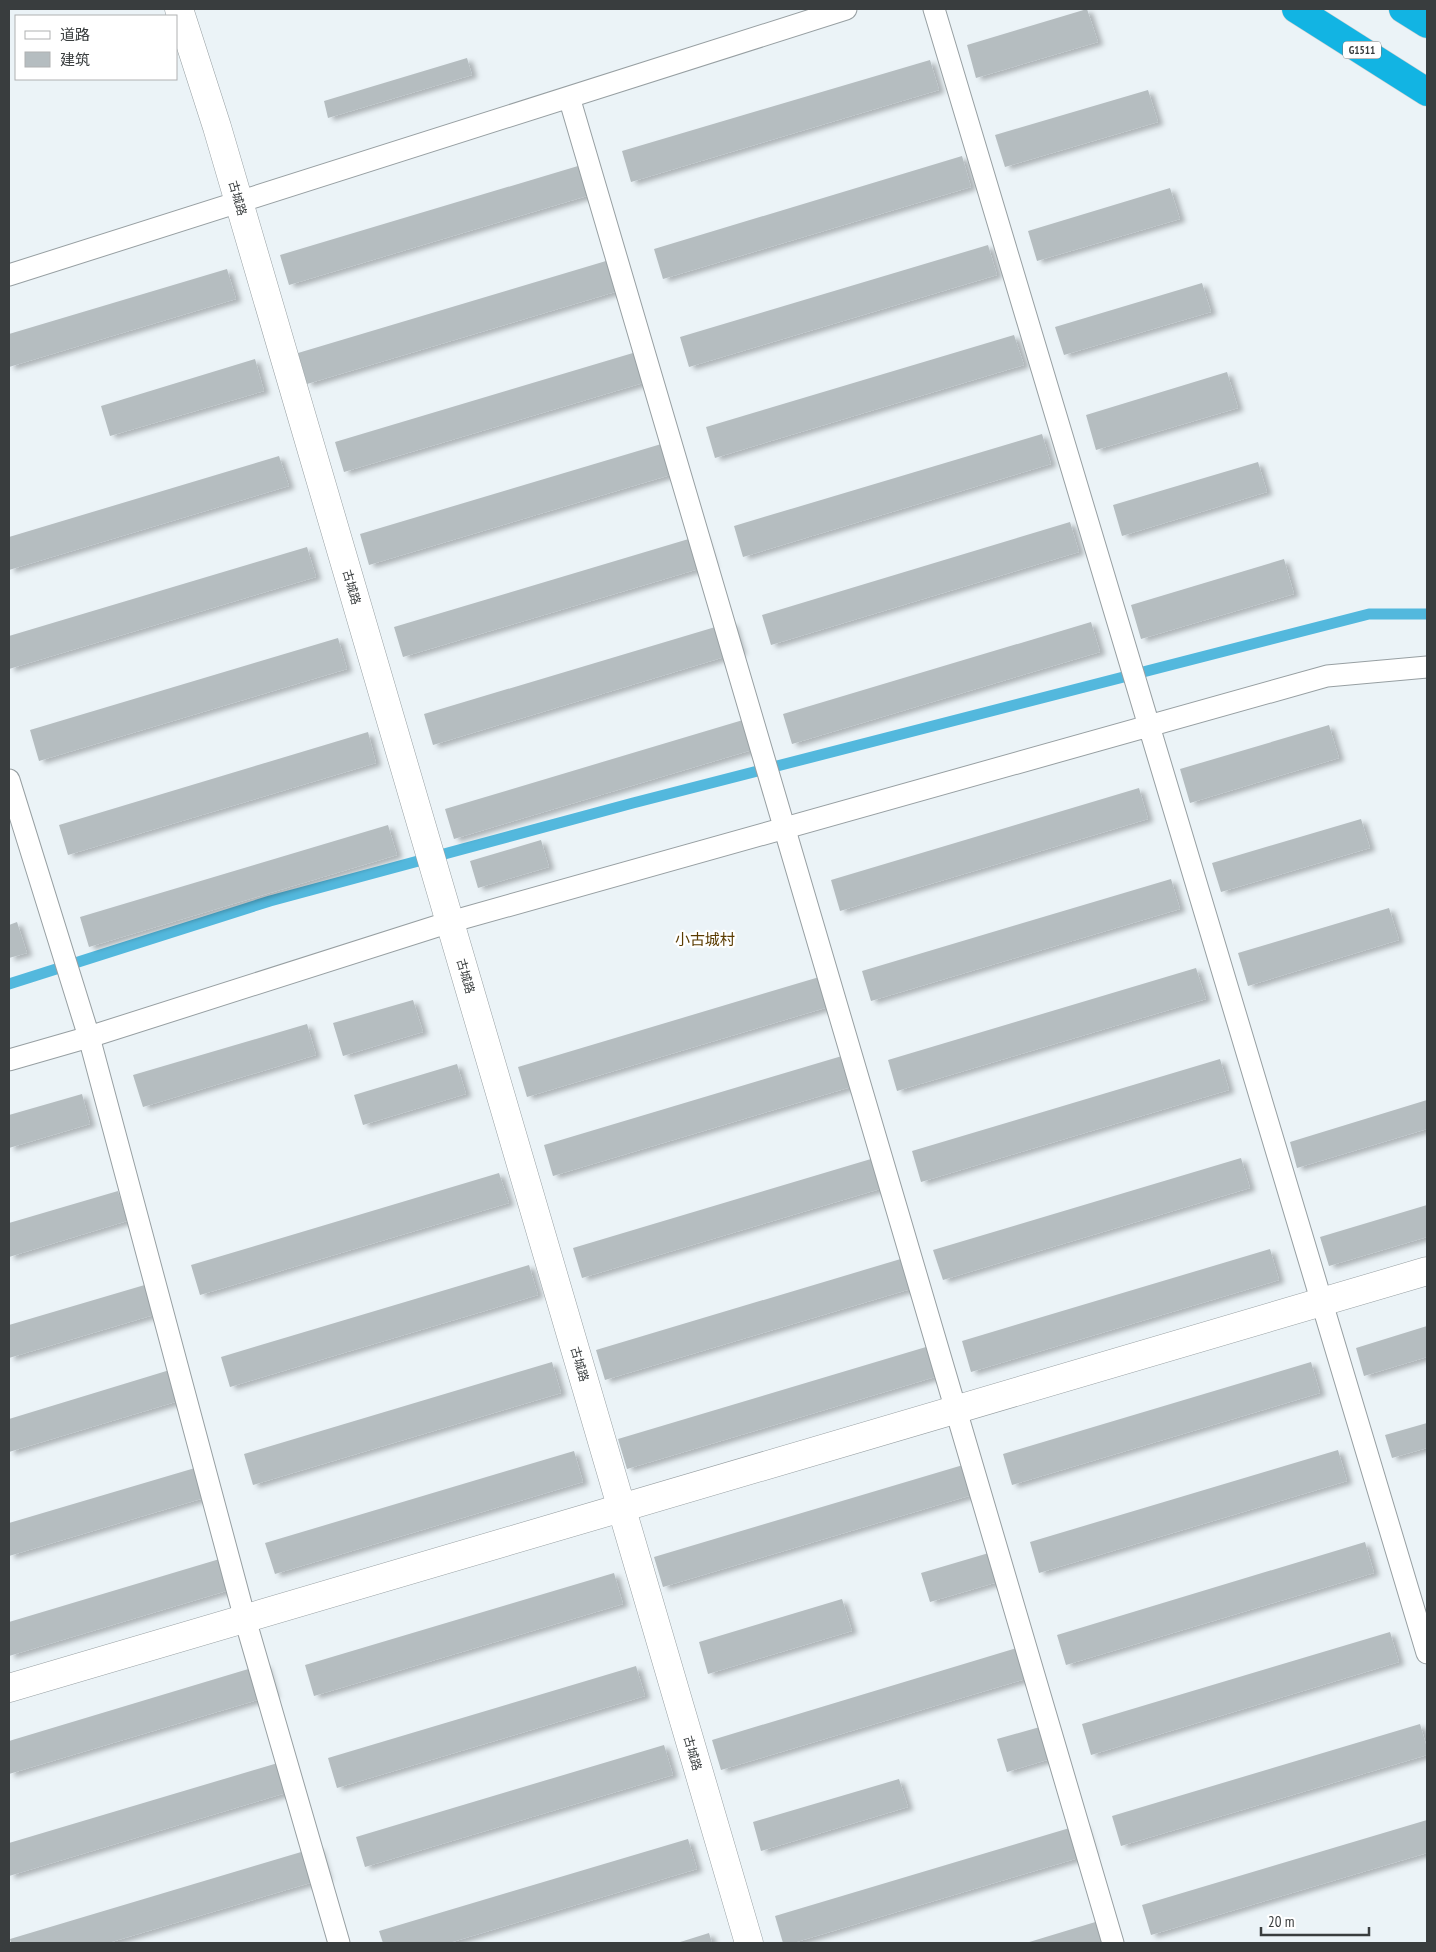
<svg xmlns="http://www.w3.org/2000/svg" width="1436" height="1952" viewBox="0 0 1436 1952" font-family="'PT Sans Narrow','Noto Sans SC',sans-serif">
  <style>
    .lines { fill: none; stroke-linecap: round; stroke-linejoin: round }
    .stream { stroke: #53b8dd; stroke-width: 11 }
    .building { fill: #b5bdc0; filter: url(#shadow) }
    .lane-casing { stroke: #979fa2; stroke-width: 23 }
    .street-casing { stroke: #979fa2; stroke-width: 29 }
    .highway-casing { stroke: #cfd0d1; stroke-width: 29 }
    .lane { stroke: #fff; stroke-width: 21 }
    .street { stroke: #fff; stroke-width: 28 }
    .highway { stroke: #12b4e3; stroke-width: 28 }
    .labels { text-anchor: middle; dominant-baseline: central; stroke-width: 4.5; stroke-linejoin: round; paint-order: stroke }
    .shield { fill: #fff; stroke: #747778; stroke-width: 1 }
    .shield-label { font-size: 11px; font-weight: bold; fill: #393d3e }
    .street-label { font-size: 12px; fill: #393d3e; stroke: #fff }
    .quarter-label { font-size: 15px; fill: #5a3b00; stroke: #fff }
  </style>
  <defs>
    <filter id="shadow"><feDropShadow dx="5.5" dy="3" stdDeviation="2.5" flood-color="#0004"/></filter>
  </defs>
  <rect width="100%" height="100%" fill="#ebf3f7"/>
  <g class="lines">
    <path class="stream" d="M 9,984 L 270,901 L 633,803 L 1369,614 L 1427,614"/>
  </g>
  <path class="building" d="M 1087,9 L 1098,42 L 976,78 L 967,45 Z
    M 467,58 L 472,75 L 328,118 L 324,101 Z
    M 930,60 L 939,90 L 631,182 L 622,151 Z
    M 1148,90 L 1158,122 L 1005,167 L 995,135 Z
    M 962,156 L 971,187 L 663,279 L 654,249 Z
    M 588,163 L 597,193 L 289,285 L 280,255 Z
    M 1170,188 L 1180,219 L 1037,261 L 1028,231 Z
    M 988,245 L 997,275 L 689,367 L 680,337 Z
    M 606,261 L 615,292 L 307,384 L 298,353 Z
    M 227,269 L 236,299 L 9,367 L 9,334 Z
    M 1202,283 L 1211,312 L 1064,355 L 1055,327 Z
    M 1014,335 L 1024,365 L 715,458 L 706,427 Z
    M 643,350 L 653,380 L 344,472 L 335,442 Z
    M 255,359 L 264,391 L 110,436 L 101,406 Z
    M 1227,372 L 1238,408 L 1096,450 L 1086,415 Z
    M 1042,434 L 1051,464 L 743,557 L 734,526 Z
    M 668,442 L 677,473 L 369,565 L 360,534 Z
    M 279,456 L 289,486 L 9,570 L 9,537 Z
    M 1258,462 L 1267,492 L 1122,536 L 1113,505 Z
    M 1070,522 L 1079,552 L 771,645 L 762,615 Z
    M 702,535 L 712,565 L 403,657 L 394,627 Z
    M 307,547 L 316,577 L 9,669 L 9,636 Z
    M 1284,559 L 1294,594 L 1141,639 L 1131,605 Z
    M 732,622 L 741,652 L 433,745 L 424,714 Z
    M 1091,622 L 1100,652 L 792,744 L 783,714 Z
    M 338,638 L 347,669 L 39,761 L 30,730 Z
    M 753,717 L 762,747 L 454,839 L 445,809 Z
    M 1329,725 L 1339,758 L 1190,803 L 1180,769 Z
    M 368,732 L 376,763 L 68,855 L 59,825 Z
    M 1139,788 L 1148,819 L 840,911 L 831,880 Z
    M 1361,819 L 1370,848 L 1221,892 L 1212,863 Z
    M 388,825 L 397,855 L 89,947 L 80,917 Z
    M 541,840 L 549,867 L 478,888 L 470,861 Z
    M 1171,879 L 1180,909 L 871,1001 L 862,971 Z
    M 1389,908 L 1399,940 L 1248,986 L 1238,953 Z
    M 17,922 L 27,953 L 9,958 L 9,925 Z
    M 1196,968 L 1206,999 L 897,1091 L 888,1060 Z
    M 826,975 L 835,1005 L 527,1097 L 518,1067 Z
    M 413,1000 L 423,1032 L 343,1056 L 333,1023 Z
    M 307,1024 L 316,1055 L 143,1107 L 133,1075 Z
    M 852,1053 L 861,1084 L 553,1176 L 544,1145 Z
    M 1220,1059 L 1229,1090 L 921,1182 L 912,1151 Z
    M 457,1064 L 466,1094 L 363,1125 L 354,1095 Z
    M 82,1094 L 90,1124 L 9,1148 L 9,1115 Z
    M 1427,1100 L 1427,1129 L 1297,1168 L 1290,1142 Z
    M 881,1156 L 890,1186 L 582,1278 L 573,1248 Z
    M 1241,1158 L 1250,1188 L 943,1280 L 933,1250 Z
    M 499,1173 L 509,1203 L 200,1295 L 191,1265 Z
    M 118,1191 L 127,1221 L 9,1257 L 9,1223 Z
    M 1427,1205 L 1427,1237 L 1329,1266 L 1320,1237 Z
    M 1270,1249 L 1279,1280 L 971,1372 L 962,1341 Z
    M 904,1258 L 914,1288 L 605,1380 L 596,1350 Z
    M 529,1265 L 538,1295 L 230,1387 L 221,1357 Z
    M 148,1284 L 157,1314 L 9,1358 L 9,1325 Z
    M 1427,1326 L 1427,1357 L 1364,1376 L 1356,1348 Z
    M 926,1347 L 935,1377 L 627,1469 L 618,1439 Z
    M 552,1362 L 561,1393 L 253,1485 L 244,1454 Z
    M 1311,1362 L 1320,1393 L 1012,1485 L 1003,1454 Z
    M 173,1369 L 182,1400 L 9,1452 L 9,1419 Z
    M 1427,1423 L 1427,1448 L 1392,1458 L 1385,1435 Z
    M 1338,1450 L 1347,1481 L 1039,1573 L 1030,1542 Z
    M 574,1451 L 583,1482 L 275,1574 L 265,1543 Z
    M 963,1465 L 972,1495 L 663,1587 L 654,1557 Z
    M 195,1468 L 204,1498 L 9,1556 L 9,1523 Z
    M 1365,1542 L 1374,1573 L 1066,1665 L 1057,1635 Z
    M 999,1550 L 1008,1579 L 930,1602 L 921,1573 Z
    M 223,1558 L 233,1589 L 9,1656 L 9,1622 Z
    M 614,1573 L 623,1604 L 314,1696 L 305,1665 Z
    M 842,1599 L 852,1631 L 708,1674 L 699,1642 Z
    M 1390,1632 L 1399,1662 L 1091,1755 L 1082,1724 Z
    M 1020,1647 L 1029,1678 L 721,1770 L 712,1740 Z
    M 265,1664 L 274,1695 L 9,1774 L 9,1741 Z
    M 636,1666 L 645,1696 L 337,1788 L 328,1758 Z
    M 1420,1724 L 1427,1748 L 1427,1755 L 1121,1846 L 1112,1816 Z
    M 1047,1725 L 1057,1757 L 1007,1772 L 997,1739 Z
    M 664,1745 L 673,1775 L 365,1867 L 356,1837 Z
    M 288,1760 L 296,1790 L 9,1876 L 9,1843 Z
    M 899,1779 L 908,1807 L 761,1851 L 753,1822 Z
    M 1427,1820 L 1427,1853 L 1151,1935 L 1142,1905 Z
    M 1083,1824 L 1092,1854 L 793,1943 L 783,1943 L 775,1916 Z
    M 688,1839 L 697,1869 L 449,1943 L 383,1943 L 379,1931 Z
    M 318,1847 L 327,1878 L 108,1943 L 11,1943 L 10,1939 Z
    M 1102,1920 L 1109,1943 L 1026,1943 Z
    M 709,1933 L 712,1943 L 677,1943 Z"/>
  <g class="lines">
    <defs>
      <path id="lane" d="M 934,9 L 1427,1653
        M 569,97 L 1113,1943
        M 9,275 L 846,9
        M 9,780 L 89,1037 L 245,1619 L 339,1943
        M 9,1060 L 89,1037 L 450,922 L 1327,676 L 1427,667"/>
      <path id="street" d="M 179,9 L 217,127 L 749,1943
        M 9,1688 L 1427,1271"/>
      <path id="highway" d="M 1296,9 L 1427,92
        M 1403,9 L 1427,24"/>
    </defs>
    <use href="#lane" class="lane-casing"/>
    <use href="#street" class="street-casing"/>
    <use href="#highway" class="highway-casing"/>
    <use href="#lane" class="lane"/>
    <use href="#street" class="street"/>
    <use href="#highway" class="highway"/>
  </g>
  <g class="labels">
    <rect class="shield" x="1343" y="41.5" width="38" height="17" rx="4"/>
    <g class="shield-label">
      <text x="1362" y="50">G1511</text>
    </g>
    <g class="street-label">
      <text transform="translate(238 198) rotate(74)">古城路</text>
      <text transform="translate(352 587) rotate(74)">古城路</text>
      <text transform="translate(466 976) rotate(74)">古城路</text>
      <text transform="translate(580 1364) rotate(74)">古城路</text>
      <text transform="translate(693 1753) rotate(74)">古城路</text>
    </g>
    <g class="quarter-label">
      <text x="705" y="939">小古城村</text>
    </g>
  </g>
  <rect width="1436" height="1952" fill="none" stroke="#393d3e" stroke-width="20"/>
  <rect x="15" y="15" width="162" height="65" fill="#ffffff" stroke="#b0b1b2"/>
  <rect x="25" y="31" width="25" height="8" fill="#ffffff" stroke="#b0b1b2"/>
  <text x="60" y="40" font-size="15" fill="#393d3e">道路</text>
  <rect x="25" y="52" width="25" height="15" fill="#b5bdc0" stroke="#b0b1b2"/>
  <text x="60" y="65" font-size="15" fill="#393d3e">建筑</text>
  <path d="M1261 1927v8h108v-8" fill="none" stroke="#393d3e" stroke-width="2.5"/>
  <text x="1268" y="1927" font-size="15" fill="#393d3e" stroke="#ffffff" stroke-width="4" paint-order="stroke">20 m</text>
</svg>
